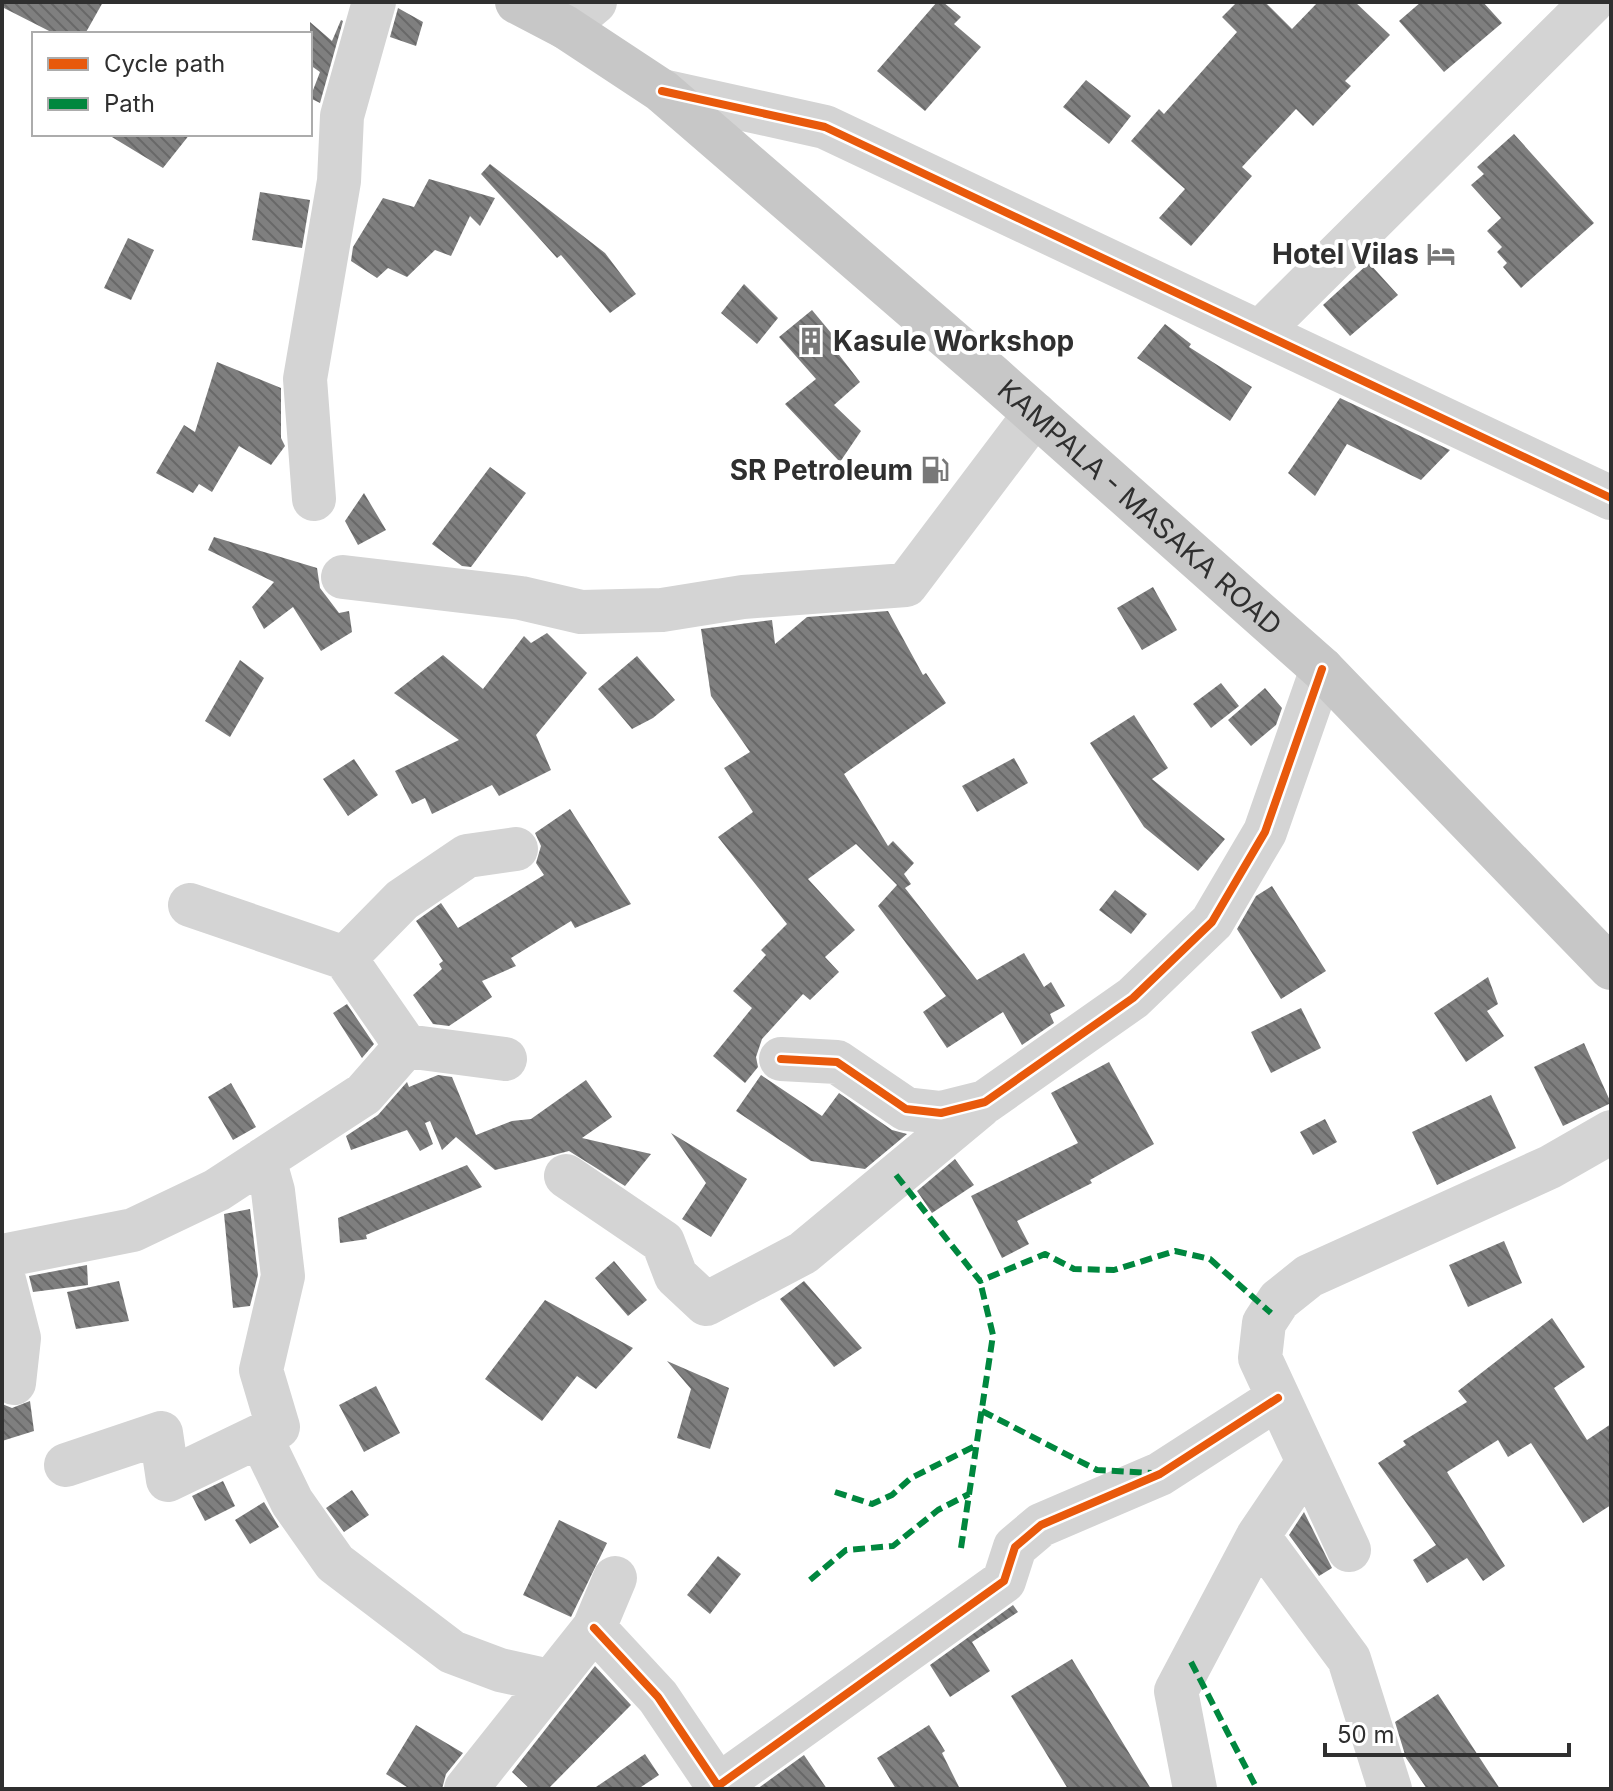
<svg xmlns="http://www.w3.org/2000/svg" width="1613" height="1791" viewBox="0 0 1613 1791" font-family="Inter,sans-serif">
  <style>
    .building { fill: url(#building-back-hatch) }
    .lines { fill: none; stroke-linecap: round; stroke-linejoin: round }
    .minor { stroke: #d4d4d4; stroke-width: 44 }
    .major { stroke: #c7c7c7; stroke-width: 44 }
    .quiet { stroke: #00873e; stroke-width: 6; stroke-dasharray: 12 6; stroke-linecap: butt }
    .cycleway-casing { stroke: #fff; stroke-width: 13 }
    .cycleway { stroke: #e8590c; stroke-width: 8 }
    .labels { text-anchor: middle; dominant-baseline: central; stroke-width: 8; stroke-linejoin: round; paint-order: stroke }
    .poi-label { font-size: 28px; font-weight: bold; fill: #2f2f2f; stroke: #fff; text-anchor: end }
    .street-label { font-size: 28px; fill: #2f2f2f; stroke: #fff }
  </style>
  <defs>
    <pattern id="building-back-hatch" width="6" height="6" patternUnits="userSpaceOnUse" patternTransform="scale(2)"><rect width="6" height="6" fill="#7f7f7f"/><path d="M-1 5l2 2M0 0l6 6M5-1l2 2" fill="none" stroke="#686868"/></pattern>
  </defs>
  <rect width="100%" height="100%" fill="#fff"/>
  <path class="building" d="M 2,2 L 103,2 L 85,34 L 55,34 L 2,7 Z
    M 937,2 L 943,2 L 961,17 L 954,24 L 981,47 L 925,111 L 877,71 Z
    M 1237,2 L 1265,2 L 1292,29 L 1318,2 L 1355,2 L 1390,35 L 1345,81 L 1351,86 L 1313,126 L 1296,109 L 1242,167 L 1252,176 L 1191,246 L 1159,218 L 1185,189 L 1131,141 L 1159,109 L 1164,114 L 1237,32 L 1222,17 Z
    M 1421,2 L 1483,2 L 1502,23 L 1444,72 L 1399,21 Z
    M 398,8 L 423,22 L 416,46 L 390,37 Z
    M 341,20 L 343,21 L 320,103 L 310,98 L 320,72 L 310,65 L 310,22 L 332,41 Z
    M 1086,80 L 1131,116 L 1109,144 L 1063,107 Z
    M 107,134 L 190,134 L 163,168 Z
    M 1514,134 L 1594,223 L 1521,288 L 1503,267 L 1507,263 L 1497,252 L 1502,247 L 1487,231 L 1501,218 L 1471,185 L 1484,174 L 1477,167 Z
    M 490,164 L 605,253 L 636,294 L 610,313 L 561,255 L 557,258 L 481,174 Z
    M 429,179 L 495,198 L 480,226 L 470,216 L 451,256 L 435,250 L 407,277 L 388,268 L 377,278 L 351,261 L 353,247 L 383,198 L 414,207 Z
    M 260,192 L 310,200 L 302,248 L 252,240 Z
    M 128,238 L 154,250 L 131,300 L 104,288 Z
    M 1369,263 L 1398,295 L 1350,336 L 1323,305 Z
    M 744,284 L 778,318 L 757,344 L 721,313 Z
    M 812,310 L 842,346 L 836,351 L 860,382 L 834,405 L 861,431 L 840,462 L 785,404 L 816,379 L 779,337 Z
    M 1165,324 L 1191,344 L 1189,347 L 1252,387 L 1230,421 L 1137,358 Z
    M 217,362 L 281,388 L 281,438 L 285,446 L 271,465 L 239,446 L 212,492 L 199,484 L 193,493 L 156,473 L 184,425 L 195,432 Z
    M 1340,398 L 1450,450 L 1421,480 L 1347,444 L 1315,496 L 1288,473 Z
    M 490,467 L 526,493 L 471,567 L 462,566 L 432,544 Z
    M 364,493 L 386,530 L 358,545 L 345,521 Z
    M 214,537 L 317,568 L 320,588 L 339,613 L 349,611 L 352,632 L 321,651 L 293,607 L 264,629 L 252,607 L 274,582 L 208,550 Z
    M 1153,587 L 1177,630 L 1142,650 L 1117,608 Z
    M 888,611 L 923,675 L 926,673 L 946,703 L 844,774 L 888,846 L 893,841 L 914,863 L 904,874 L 911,884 L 905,888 L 977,980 L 1024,953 L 1044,987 L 1051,982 L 1065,1006 L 1050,1014 L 1054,1023 L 1022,1045 L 1003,1012 L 947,1048 L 923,1012 L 946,996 L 878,906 L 897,885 L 856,844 L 808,879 L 855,930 L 825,957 L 839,972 L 810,1000 L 803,994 L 762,1039 L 756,1057 L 758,1067 L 745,1083 L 713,1056 L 752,1008 L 733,991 L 766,955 L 761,950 L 787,924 L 718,837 L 753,812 L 724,768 L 750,752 L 711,696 L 701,629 L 772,620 L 775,644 L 807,617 Z
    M 547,633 L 587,673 L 536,735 L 551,770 L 499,796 L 492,785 L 432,814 L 425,798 L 412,804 L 395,771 L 459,740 L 394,693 L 443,655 L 483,689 L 524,636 L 531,643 Z
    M 637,656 L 675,700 L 653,718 L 632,729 L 598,689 Z
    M 240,660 L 264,678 L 230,737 L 205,721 Z
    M 1221,683 L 1239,706 L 1211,728 L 1193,704 Z
    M 1265,688 L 1282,708 L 1276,725 L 1251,746 L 1228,720 Z
    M 1134,715 L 1168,768 L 1152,779 L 1225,839 L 1198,871 L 1144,827 L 1090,743 Z
    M 1014,758 L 1028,783 L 977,812 L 962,786 Z
    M 354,759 L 378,795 L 348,816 L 323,779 Z
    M 570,809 L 631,904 L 575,928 L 571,921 L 511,958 L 516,966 L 482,981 L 492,997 L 449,1026 L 433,1024 L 413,995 L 442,969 L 439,964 L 443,961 L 416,921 L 441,903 L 458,928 L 544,875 L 536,863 L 541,846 L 535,833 Z
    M 1272,886 L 1326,971 L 1281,999 L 1237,929 L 1256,896 Z
    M 1115,890 L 1147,914 L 1131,934 L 1099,910 Z
    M 1488,977 L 1498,1004 L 1487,1011 L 1504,1036 L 1466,1062 L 1434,1013 Z
    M 347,1004 L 374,1044 L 362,1058 L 333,1013 Z
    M 1301,1008 L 1321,1048 L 1271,1073 L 1251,1032 Z
    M 1584,1043 L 1611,1103 L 1563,1126 L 1534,1067 Z
    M 1109,1062 L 1154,1144 L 1090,1180 L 1092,1183 L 1017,1221 L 1029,1244 L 1002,1258 L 971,1196 L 1078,1143 L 1051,1093 Z
    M 438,1075 L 452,1077 L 476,1135 L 512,1121 L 531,1119 L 586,1080 L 612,1117 L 582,1138 L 651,1154 L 625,1186 L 569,1151 L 495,1170 L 456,1137 L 442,1150 L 430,1121 L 425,1123 L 433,1144 L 420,1151 L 407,1130 L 351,1150 L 346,1136 L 378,1115 L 407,1082 L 409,1087 Z
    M 761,1075 L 822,1116 L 839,1093 L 892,1130 L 907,1134 L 865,1169 L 811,1161 L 736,1111 Z
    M 231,1083 L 256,1127 L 233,1140 L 208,1097 Z
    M 1491,1095 L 1516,1148 L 1437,1185 L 1412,1132 Z
    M 1325,1119 L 1337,1142 L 1313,1155 L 1300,1132 Z
    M 671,1133 L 747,1179 L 711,1237 L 682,1219 L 706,1183 Z
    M 955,1159 L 974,1185 L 932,1213 L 917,1191 Z
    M 467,1165 L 482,1187 L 366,1235 L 367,1239 L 340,1243 L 338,1218 Z
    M 250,1209 L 258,1275 L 250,1306 L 233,1308 L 224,1214 Z
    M 1504,1241 L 1522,1283 L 1468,1307 L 1449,1265 Z
    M 614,1261 L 647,1300 L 628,1316 L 595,1278 Z
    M 87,1265 L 88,1285 L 33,1292 L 29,1276 Z
    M 119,1281 L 129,1321 L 76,1329 L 67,1292 Z
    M 804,1281 L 862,1348 L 834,1367 L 780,1299 Z
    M 545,1300 L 633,1348 L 596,1389 L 577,1376 L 542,1421 L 485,1379 Z
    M 1552,1318 L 1585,1367 L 1554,1388 L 1587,1440 L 1611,1424 L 1611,1505 L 1583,1523 L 1531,1443 L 1508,1457 L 1498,1440 L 1447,1472 L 1505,1566 L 1483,1581 L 1467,1558 L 1427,1583 L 1413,1560 L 1436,1545 L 1378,1463 L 1406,1445 L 1403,1441 L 1467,1402 L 1458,1391 Z
    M 667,1361 L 729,1388 L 710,1449 L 677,1438 L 691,1389 Z
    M 376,1386 L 400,1433 L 364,1452 L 339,1405 Z
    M 30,1401 L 34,1431 L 2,1441 L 2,1404 L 12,1408 Z
    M 223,1481 L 235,1506 L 205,1521 L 192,1496 Z
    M 352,1490 L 369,1515 L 344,1532 L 326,1508 Z
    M 264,1502 L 279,1527 L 250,1544 L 235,1520 Z
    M 1304,1512 L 1332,1568 L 1319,1576 L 1289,1535 Z
    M 559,1520 L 607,1543 L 571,1617 L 523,1595 Z
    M 718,1556 L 741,1574 L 710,1614 L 687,1595 Z
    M 1013,1605 L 1018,1612 L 972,1642 L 990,1671 L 950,1697 L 930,1665 Z
    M 1072,1659 L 1151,1789 L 1068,1789 L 1011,1696 Z
    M 595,1666 L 631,1705 L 548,1789 L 530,1789 L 512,1772 Z
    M 1438,1694 L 1500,1789 L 1427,1789 L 1406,1758 L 1395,1722 Z
    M 416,1725 L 463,1753 L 446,1774 L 442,1789 L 410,1789 L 386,1774 Z
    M 929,1725 L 945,1751 L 942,1753 L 960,1789 L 896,1789 L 877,1758 Z
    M 645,1754 L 659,1775 L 638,1789 L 593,1789 Z
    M 804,1755 L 827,1789 L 757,1789 Z"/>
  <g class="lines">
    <path class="minor" d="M 565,27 L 595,2
      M 662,91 L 825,127 L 1611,498
      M 1261,331 L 1592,2
      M 314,499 L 305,379 L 339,181 L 342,116 L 374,2
      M 343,577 L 521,598 L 581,612 L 662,610 L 743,597 L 906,585 L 1035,414
      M 190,905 L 345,958 L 406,1046 L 505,1059
      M 345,958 L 402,900 L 467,856 L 516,849
      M 781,1059 L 837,1062 L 906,1109 L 941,1113 L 985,1102 L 1133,998 L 1212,922 L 1265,832 L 1322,669
      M 566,1176 L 663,1242 L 676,1276 L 706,1304 L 803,1253 L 980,1106
      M 2,1256 L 133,1230 L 217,1190 L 364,1094 L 406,1046
      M 2,1272 L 19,1338 L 14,1383
      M 260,1436 L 292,1502 L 335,1563 L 452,1652 L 500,1670 L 549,1681
      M 1308,1462 L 1258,1536 L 1349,1659 L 1390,1789
      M 66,1465 L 161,1433 L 168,1480 L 278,1427 L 261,1370 L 283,1276 L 273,1191 L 264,1159
      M 1349,1550 L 1260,1358 L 1264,1323 L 1279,1300 L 1309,1276 L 1550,1167 L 1611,1132
      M 594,1628 L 658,1697 L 718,1786 L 1004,1581 L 1015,1547 L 1041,1525 L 1160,1474 L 1278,1398
      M 466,1789 L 594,1628 L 615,1578
      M 1195,1789 L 1176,1691 L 1258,1536"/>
    <path class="major" id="s1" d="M 517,2 L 565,27 L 662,91 L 992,376 L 1322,669 L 1611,968"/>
    <path class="quiet" d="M 896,1175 L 980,1281 L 1045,1254 L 1074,1269 L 1114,1270 L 1175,1251 L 1210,1259 L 1271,1313
      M 982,1411 L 1097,1470 L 1152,1473
      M 835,1492 L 872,1504 L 892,1495 L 911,1478 L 977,1445
      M 961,1548 L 993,1335 L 980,1281
      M 810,1580 L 846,1550 L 893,1546 L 938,1510 L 969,1494
      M 1191,1662 L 1257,1789"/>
    <defs>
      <path id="cycleway" d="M 662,91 L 825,127 L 1611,498
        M 781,1059 L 837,1062 L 906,1109 L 941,1113 L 985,1102 L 1133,998 L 1212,922 L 1265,832 L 1322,669
        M 594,1628 L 658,1697 L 718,1786 L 1004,1581 L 1015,1547 L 1041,1525 L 1160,1474 L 1278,1398"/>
    </defs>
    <use href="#cycleway" class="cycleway-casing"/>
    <use href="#cycleway" class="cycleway"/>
  </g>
  <defs>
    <symbol id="hotel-bare" viewBox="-9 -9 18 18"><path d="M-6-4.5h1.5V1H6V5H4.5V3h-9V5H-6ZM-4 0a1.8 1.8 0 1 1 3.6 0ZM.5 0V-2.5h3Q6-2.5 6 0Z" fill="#787878" stroke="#fff" stroke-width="2.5" paint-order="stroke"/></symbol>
    <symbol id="building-bare" viewBox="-9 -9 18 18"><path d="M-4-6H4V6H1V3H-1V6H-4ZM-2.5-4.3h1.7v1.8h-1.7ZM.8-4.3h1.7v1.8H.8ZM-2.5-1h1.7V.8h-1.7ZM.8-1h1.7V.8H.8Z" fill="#787878" stroke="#fff" stroke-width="2.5" paint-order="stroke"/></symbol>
    <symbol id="fuel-bare" viewBox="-9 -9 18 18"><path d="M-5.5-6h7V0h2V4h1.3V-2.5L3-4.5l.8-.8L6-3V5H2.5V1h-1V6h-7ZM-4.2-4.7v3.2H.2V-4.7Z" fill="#787878" stroke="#fff" stroke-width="2.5" paint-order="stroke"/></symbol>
  </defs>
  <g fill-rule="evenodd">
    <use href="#hotel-bare" x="1421" y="234" width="40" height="40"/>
    <use href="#building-bare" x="791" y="321" width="40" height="40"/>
    <use href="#fuel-bare" x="915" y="450" width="40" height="40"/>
  </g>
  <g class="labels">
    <g class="poi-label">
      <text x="1419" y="254">Hotel Vilas</text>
      <text x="833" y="341" text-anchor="start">Kasule Workshop</text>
      <text x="913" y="470">SR Petroleum</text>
    </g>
    <g class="street-label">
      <text stroke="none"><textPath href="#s1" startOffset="804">KAMPALA - MASAKA ROAD</textPath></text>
    </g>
  </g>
  <rect width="1613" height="1791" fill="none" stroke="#2f2f2f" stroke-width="8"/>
  <rect x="32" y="32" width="280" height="104" fill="#ffffff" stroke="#acacac" stroke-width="2"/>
  <rect x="48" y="58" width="40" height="12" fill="#e8590c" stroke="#acacac" stroke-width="2"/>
  <text x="104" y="72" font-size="24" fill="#2f2f2f">Cycle path</text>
  <rect x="48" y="98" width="40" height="12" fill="#00873e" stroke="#acacac" stroke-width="2"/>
  <text x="104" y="112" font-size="24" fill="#2f2f2f">Path</text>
  <path d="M1325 1743v12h244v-12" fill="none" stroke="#2f2f2f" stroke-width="4"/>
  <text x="1337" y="1743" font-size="24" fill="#2f2f2f" stroke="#ffffff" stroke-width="6" paint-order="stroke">50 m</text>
</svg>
